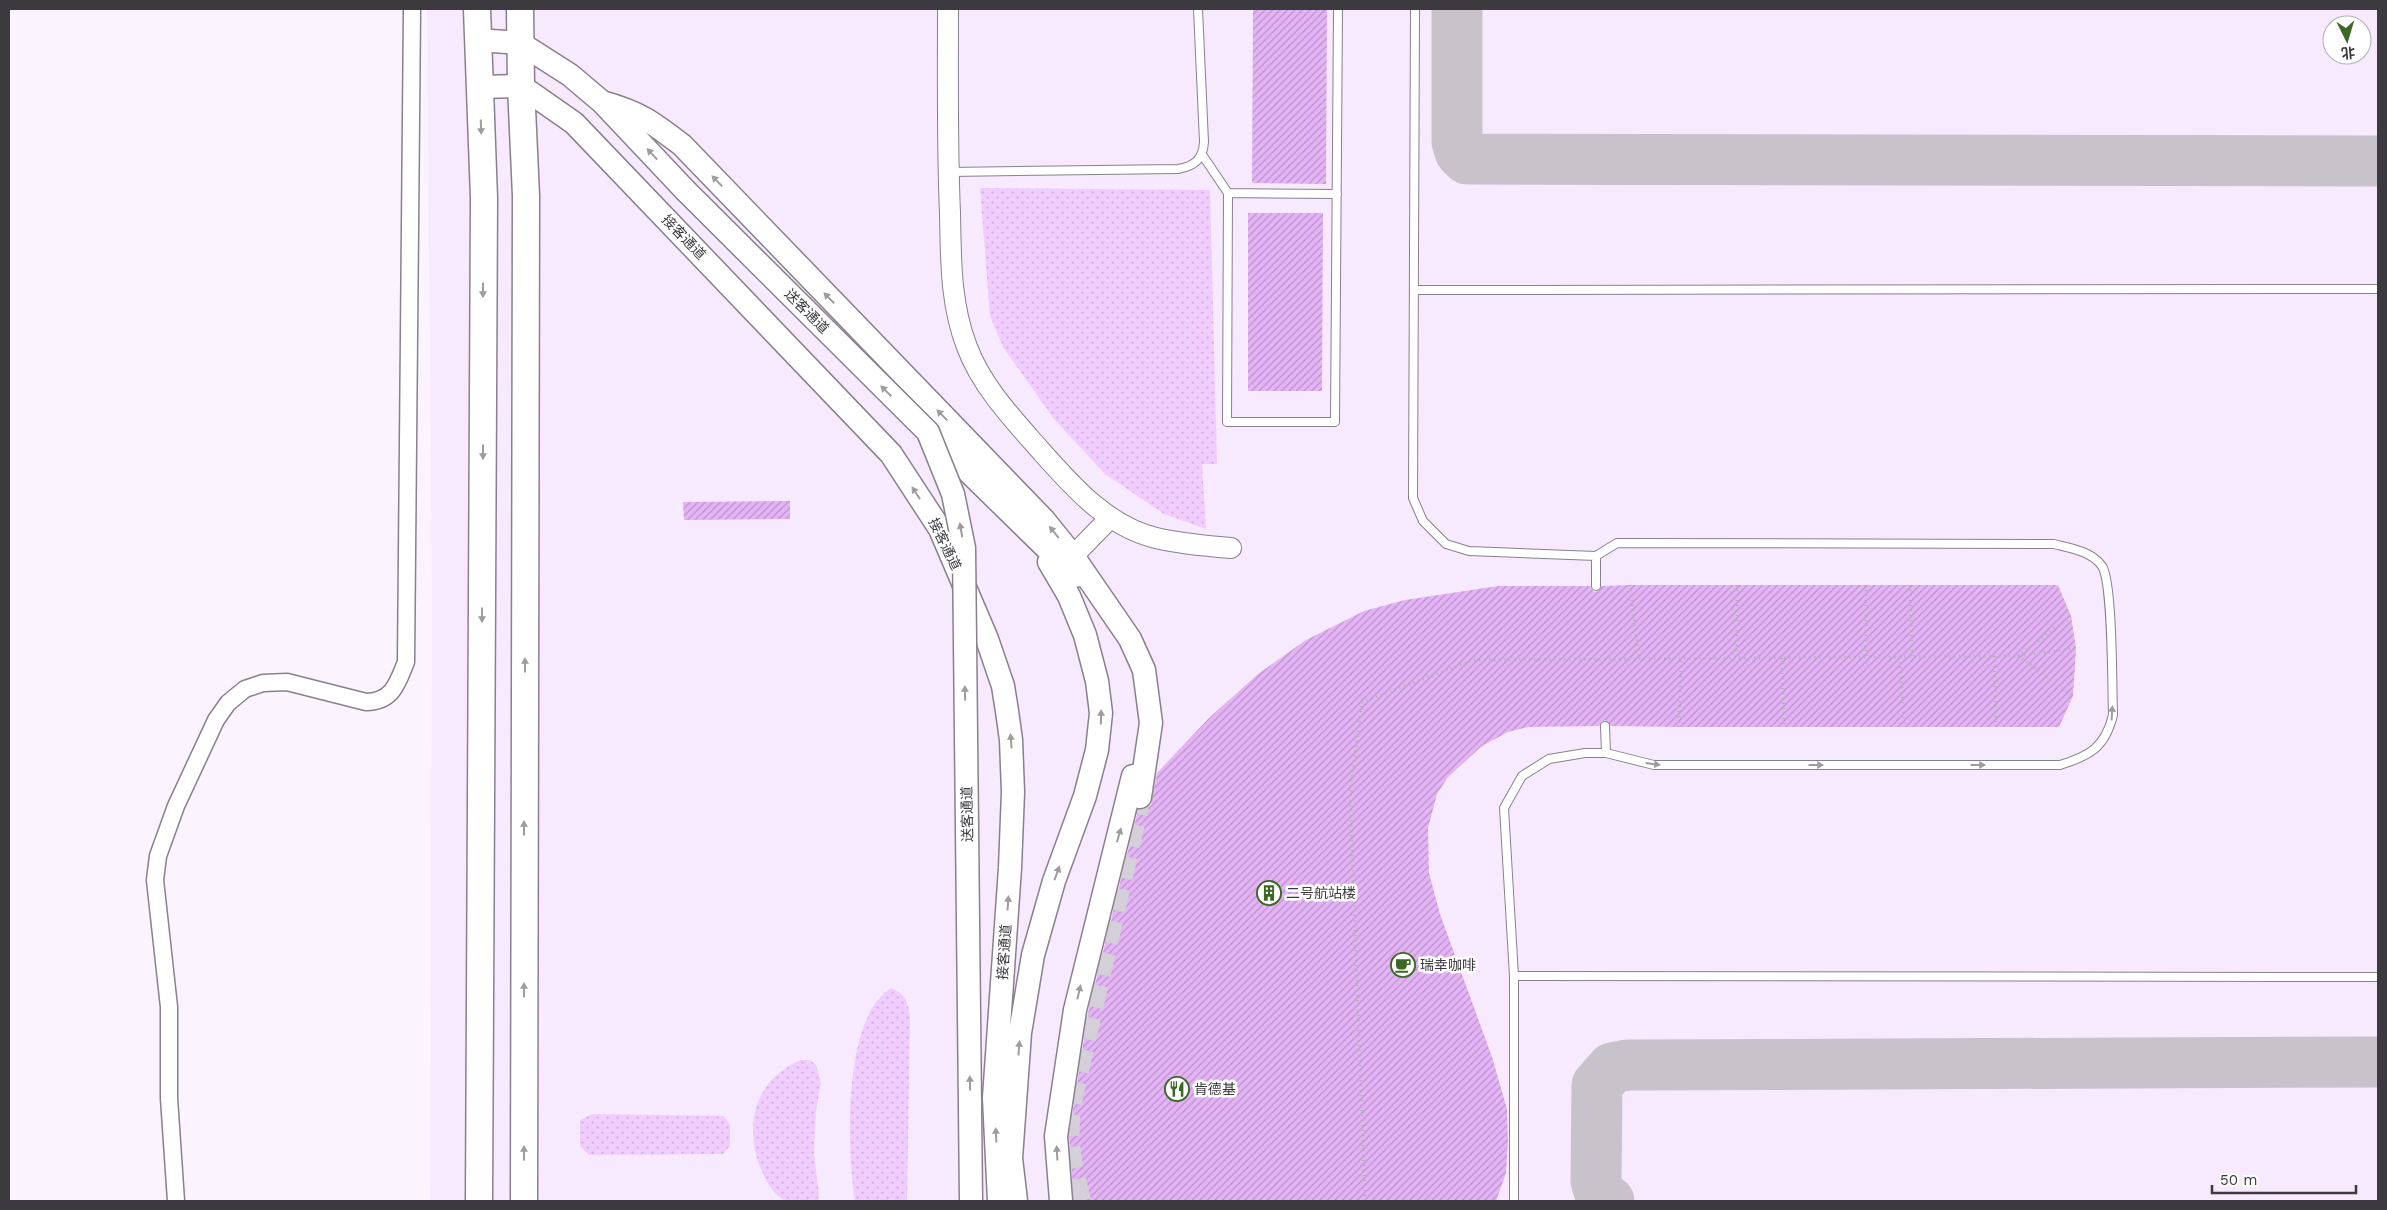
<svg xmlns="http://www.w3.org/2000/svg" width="2387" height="1210" viewBox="0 0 2387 1210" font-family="'Work Sans','Noto Sans SC',sans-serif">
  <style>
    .built { fill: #f8eafe; fill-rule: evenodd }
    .grass { fill: url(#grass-dots) }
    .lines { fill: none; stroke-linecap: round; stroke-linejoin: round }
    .taxiway { stroke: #c8c2cb; stroke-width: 51 }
    .building { fill: url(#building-hatch) }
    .secondary-tunnel { stroke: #d5cfd9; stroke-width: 22; stroke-dasharray: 22 11; stroke-linecap: butt }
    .service-casing { stroke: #88808c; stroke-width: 10 }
    .minor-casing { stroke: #88808c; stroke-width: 19 }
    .tertiary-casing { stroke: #88808c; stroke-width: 22 }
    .secondary-casing { stroke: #88808c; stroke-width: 25 }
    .trunk-casing { stroke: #88808c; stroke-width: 29 }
    .path { stroke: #b4afb7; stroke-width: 3; stroke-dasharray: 1 4; stroke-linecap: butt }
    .service { stroke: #fff; stroke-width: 8 }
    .minor { stroke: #fff; stroke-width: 16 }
    .tertiary { stroke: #fff; stroke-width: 20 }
    .secondary { stroke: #fff; stroke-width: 22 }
    .trunk { stroke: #fff; stroke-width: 26 }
    .secondary-bridge-casing { stroke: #88808c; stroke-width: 25; stroke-linecap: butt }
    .secondary-bridge { stroke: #fff; stroke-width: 22 }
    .oneway { fill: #9e9c9f }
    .labels { text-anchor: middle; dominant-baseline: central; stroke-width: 5; stroke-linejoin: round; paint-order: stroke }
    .street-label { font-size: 14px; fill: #3d3a3f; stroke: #fff }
    .poi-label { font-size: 14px; fill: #3d3a3f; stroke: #fff; text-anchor: start }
  </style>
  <defs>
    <pattern id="grass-dots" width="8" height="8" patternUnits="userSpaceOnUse" patternTransform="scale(1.25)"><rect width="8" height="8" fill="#f0ccff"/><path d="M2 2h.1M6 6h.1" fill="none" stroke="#cfb0dc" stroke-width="1.8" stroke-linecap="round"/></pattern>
    <pattern id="building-hatch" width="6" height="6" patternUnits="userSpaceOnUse" patternTransform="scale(1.25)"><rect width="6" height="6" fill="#e4b4f6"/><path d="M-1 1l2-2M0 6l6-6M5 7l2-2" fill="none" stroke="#ba93c9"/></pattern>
  </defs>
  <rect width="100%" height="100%" fill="#fbf4ff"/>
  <path class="built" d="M 427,9 L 2378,9 L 2378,1201 L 430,1201 L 432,605 ZM 2332,25 L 2362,25 L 2362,55 L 2332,55 Z"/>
  <path class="grass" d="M 980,188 L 1210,190 L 1217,464 L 1202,464 L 1206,529 L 1164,514 L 1105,474 L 1054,419 L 1003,347 L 990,316 Z
    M 891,988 C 905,993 908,1002 910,1016 L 907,1201 L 855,1201 C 847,1151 842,1018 891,988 Z
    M 801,1060 L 810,1060 L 816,1065 L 821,1082 L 816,1111 L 814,1154 L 819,1195 L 818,1201 C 809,1201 796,1204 787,1201 C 778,1199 768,1185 764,1176 C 742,1131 752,1080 801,1060 Z
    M 592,1114 L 724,1116 L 730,1125 L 730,1146 L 723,1154 L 589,1155 L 580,1146 L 580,1120 Z"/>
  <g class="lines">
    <path class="taxiway" d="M 1457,9 L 1457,142 L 1460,152 L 1467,159 L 2378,161
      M 1609,1201 C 1600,1197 1598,1190 1596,1180 L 1597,1085 L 1612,1068 L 1627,1065 L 2378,1062"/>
  </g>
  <path class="building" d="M 1253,9 L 1327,9 L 1326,184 L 1252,183 Z
    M 1248,213 L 1323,213 L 1322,391 L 1248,391 Z
    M 790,501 L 790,519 L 684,520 L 683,502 Z
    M 1630,585 L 2058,585 L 2071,616 L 2076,648 L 2073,696 L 2059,727 L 1679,727 L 1611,726 L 1605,720 L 1602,722 L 1599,726 L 1528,727 L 1508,732 L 1482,746 L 1448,777 L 1437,794 L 1428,828 L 1429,873 L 1440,914 L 1492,1057 L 1507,1109 L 1508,1141 L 1506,1173 L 1496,1201 L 1074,1201 L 1069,1136 L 1088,1013 L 1138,810 L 1145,809 L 1151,805 L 1157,773 L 1209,718 L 1258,674 L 1306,640 L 1364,611 L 1405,600 L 1498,586 L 1590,586 L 1593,591 L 1596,592 L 1602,586 Z"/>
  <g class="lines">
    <path class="secondary-tunnel" d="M 1080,1201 C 1071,1164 1065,1140 1071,1101 L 1140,797"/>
    <defs>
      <path id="service" d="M 1415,9 L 1413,498 L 1423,521 L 1446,544 L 1469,551 L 1596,556 L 1617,543 L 2054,544 C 2070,548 2091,551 2102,566 C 2113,583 2112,689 2113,715 C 2105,748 2089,756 2060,765 L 1654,765 L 1606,753 L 1585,753 L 1549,759 L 1522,776 L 1504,808 L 1514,976 L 1514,1201
        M 1203,156 L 1228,193 L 1227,422 L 1335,422 L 1338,9
        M 949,172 L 1178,169 C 1195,166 1203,159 1204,142 L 1198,9
        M 1228,193 L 1337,194
        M 1414,290 L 2378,289
        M 1596,586 L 1596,556
        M 1605,726 L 1606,753
        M 1514,976 L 2378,977"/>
      <path id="minor" d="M 176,1201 L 169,1098 L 169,1007 L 155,880 L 158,856 L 176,806 L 216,720 L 228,703 L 245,689 L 263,683 L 287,682 L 366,702 C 393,701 397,684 406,662 L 412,9"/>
      <path id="tertiary" d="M 948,9 C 948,77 947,145 950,213 C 951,259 950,303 967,347 C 982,387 1013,419 1041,451 C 1073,487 1107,526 1156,538 C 1181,544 1206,546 1231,548
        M 1073,556 L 1110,518"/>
      <path id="secondary" d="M 477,40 L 520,43 L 570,75 L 602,102 L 685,190
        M 479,87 L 521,86 L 574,123 L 891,454 L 940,529 L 987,639 L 1003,686 L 1007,711 L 1011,740 L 1013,792 L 1010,868 L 994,1098 L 999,1201
        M 602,102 C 639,112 652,122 682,145 L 1044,520 L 1073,556 L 1130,639 L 1144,670 L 1151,723 L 1140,797
        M 928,432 L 1075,576
        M 1016,1201 L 1011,1158 L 1020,1033 L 1033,955 L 1054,881 L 1085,796 L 1097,750 L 1101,713 L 1097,681 L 1085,635 L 1069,596 L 1049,562
        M 1061,1201 L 1056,1136 L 1075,1010 L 1133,776"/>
      <path id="trunk" d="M 477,9 L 484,198 L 479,1201
        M 520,9 L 521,86 L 526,196 L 524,1201"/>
    </defs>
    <use href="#service" class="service-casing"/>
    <use href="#minor" class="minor-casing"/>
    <use href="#tertiary" class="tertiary-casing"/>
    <use href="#secondary" class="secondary-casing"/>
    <use href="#trunk" class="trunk-casing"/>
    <path class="path" d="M 1630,585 L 1639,659
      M 1737,585 L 1737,658
      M 1866,585 L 1866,657
      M 1910,585 L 1912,657
      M 1994,656 L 1996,726
      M 2018,656 L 2073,696
      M 2018,656 L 2071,616
      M 1900,657 L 1904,726
      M 1782,658 L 1784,727
      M 1679,727 L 1681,659
      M 1365,1201 L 1350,793 L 1362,702 L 1473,660 L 2018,656 L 2076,648"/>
    <use href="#service" class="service"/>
    <use href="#minor" class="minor"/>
    <use href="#tertiary" class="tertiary"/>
    <use href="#secondary" class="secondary"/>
    <use href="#trunk" class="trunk"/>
    <defs>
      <path id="secondary-bridge" d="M 685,190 L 928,432 L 953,494 L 964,548 L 971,1201"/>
    </defs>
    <use href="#secondary-bridge" class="secondary-bridge-casing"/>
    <use href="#secondary-bridge" class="secondary-bridge"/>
  </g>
  <defs><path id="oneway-solid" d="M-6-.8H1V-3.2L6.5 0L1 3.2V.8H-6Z" transform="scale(1.25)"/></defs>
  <g class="oneway">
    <use href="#oneway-solid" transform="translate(481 127) rotate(88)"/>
    <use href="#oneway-solid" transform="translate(652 154) rotate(-133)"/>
    <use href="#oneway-solid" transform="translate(717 181) rotate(-134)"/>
    <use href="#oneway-solid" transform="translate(483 290) rotate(90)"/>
    <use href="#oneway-solid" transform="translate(829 298) rotate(-134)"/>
    <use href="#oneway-solid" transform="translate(886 391) rotate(-135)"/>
    <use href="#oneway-solid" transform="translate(942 415) rotate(-134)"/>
    <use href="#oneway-solid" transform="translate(483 452) rotate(90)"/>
    <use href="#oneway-solid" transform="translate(916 493) rotate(-123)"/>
    <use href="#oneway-solid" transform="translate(961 530) rotate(-100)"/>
    <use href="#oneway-solid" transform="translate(1054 532) rotate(-129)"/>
    <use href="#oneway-solid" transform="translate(482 615) rotate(90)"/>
    <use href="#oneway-solid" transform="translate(525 665) rotate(-90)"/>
    <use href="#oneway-solid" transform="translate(965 693) rotate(-91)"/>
    <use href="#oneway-solid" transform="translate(2112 713) rotate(-87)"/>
    <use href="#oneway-solid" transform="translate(1101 717) rotate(-89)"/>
    <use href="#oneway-solid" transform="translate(1011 741) rotate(-94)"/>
    <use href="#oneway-solid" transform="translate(1653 764) rotate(7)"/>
    <use href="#oneway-solid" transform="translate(1816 765)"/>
    <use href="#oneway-solid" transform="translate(1978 765)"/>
    <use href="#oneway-solid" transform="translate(524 828) rotate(-90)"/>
    <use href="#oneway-solid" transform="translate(1119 835) rotate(-74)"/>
    <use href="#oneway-solid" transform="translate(1057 873) rotate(-70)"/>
    <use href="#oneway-solid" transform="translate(1008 903) rotate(-86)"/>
    <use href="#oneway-solid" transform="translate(524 990) rotate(-90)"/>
    <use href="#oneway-solid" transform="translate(1079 992) rotate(-77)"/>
    <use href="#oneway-solid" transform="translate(1019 1048) rotate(-86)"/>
    <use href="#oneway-solid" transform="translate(970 1083) rotate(-91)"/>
    <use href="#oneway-solid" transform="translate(996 1135) rotate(-93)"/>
    <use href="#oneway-solid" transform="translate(524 1153) rotate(-90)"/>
    <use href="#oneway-solid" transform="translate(1057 1153) rotate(-93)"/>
  </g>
  <defs>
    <symbol id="building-ring" viewBox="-11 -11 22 22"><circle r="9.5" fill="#fff" stroke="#3c6825" stroke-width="1.5"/><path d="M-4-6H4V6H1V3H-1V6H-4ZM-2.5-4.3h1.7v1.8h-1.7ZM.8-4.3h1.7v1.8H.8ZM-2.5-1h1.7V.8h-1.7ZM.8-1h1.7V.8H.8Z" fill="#3c6825"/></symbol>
    <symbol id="cafe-ring" viewBox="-11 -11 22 22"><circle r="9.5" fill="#fff" stroke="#3c6825" stroke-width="1.5"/><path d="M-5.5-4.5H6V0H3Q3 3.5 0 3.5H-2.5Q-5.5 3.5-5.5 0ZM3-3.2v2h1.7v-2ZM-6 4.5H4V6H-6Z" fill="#3c6825"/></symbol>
    <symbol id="restaurant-ring" viewBox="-11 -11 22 22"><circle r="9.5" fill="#fff" stroke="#3c6825" stroke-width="1.5"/><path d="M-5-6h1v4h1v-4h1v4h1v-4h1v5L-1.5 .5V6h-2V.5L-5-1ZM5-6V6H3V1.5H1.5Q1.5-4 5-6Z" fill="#3c6825"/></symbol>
  </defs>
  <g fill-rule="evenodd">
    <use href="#building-ring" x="1255" y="879" width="28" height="28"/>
    <use href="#cafe-ring" x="1389" y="951" width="28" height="28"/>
    <use href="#restaurant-ring" x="1163" y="1075" width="28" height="28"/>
  </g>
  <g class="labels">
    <g class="street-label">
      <text transform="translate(684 237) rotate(46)">接客通道</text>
      <text transform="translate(807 311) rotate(45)">送客通道</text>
      <text transform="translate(945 544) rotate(64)">接客通道</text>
      <text transform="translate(967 814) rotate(-91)">送客通道</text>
      <text transform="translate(1004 952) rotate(-86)">接客通道</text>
    </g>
    <g class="poi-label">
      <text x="1286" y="893">二号航站楼</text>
      <text x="1420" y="965">瑞幸咖啡</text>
      <text x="1194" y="1089">肯德基</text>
    </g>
  </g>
  <rect width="2387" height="1210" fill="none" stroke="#3d3a3f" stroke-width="20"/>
  <g transform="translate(2347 40) rotate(175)"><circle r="24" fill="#ffffff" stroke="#b1b0b2"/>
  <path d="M0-4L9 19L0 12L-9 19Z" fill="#3c6825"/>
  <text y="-8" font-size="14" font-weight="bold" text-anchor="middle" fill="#3d3a3f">北</text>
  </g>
  <path d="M2212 1185v8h144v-8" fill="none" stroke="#3d3a3f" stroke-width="2.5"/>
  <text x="2220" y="1185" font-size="15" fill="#3d3a3f" stroke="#ffffff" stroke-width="4" paint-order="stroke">50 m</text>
</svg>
